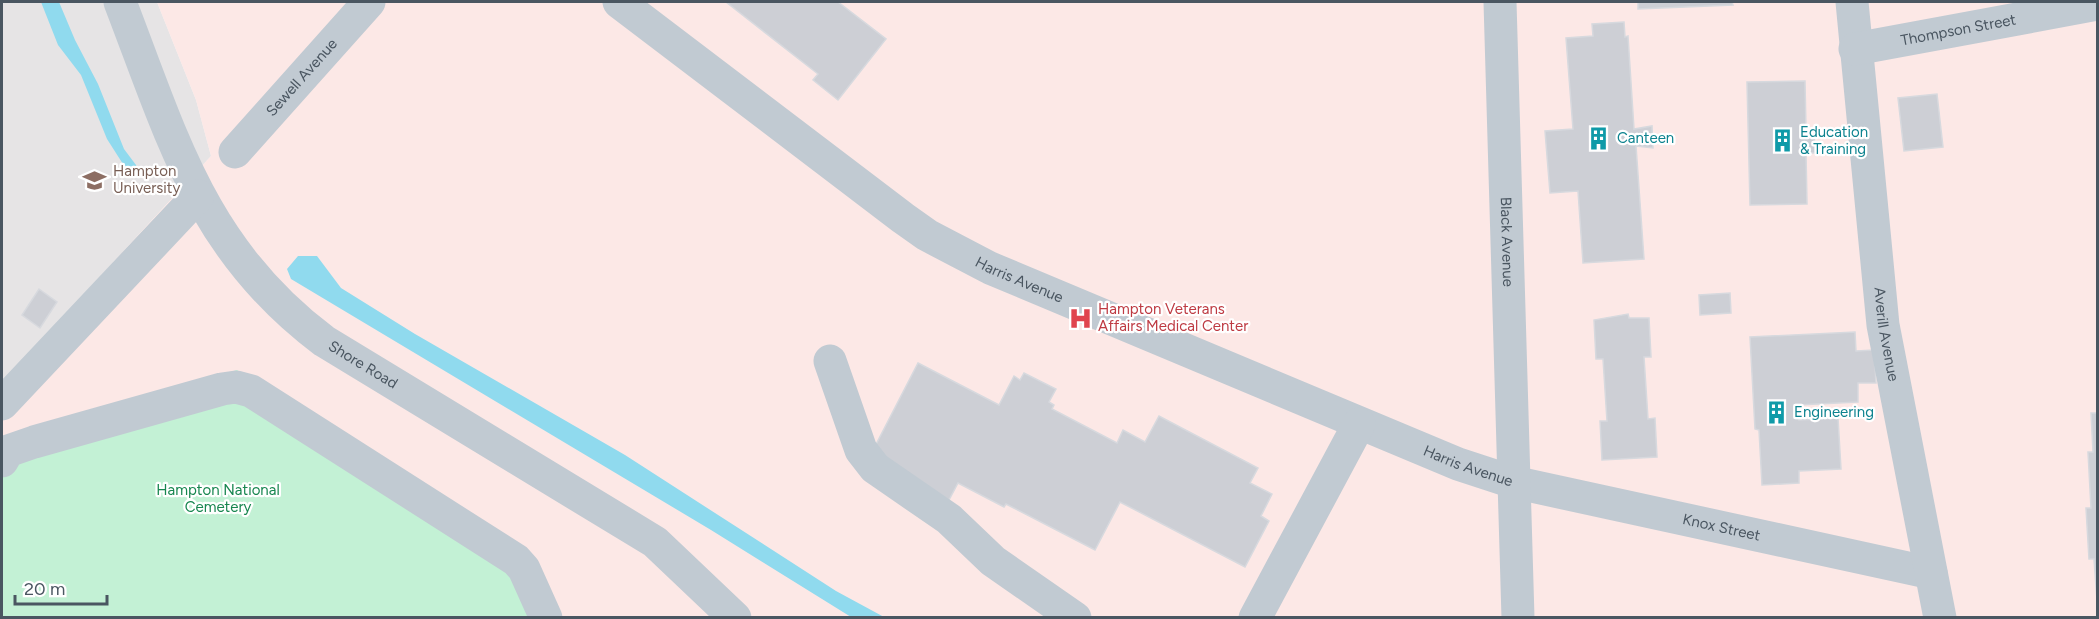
<svg xmlns="http://www.w3.org/2000/svg" width="2099" height="619" viewBox="0 0 2099 619" font-family="Figtree,sans-serif">
  <style>
    .education { fill: #e6e4e5 }
    .medical { fill: #fce8e6 }
    .green { fill: #c3f1d5 }
    .water { fill: #90daee }
    .building { fill: #cdcfd5; stroke: #d7d9de; stroke-width: 1.5 }
    .lines { fill: none; stroke-linecap: round; stroke-linejoin: round }
    .minor { stroke: #c1cad2; stroke-width: 33 }
    .labels { text-anchor: middle; dominant-baseline: central; stroke-width: 4.5; stroke-linejoin: round; paint-order: stroke }
    .street-label { font-size: 15px; fill: #4a5661; stroke: #fff }
    .culture-label { font-size: 15px; fill: #0d838f; stroke: #fff; text-anchor: start }
    .education-label { font-size: 15px; fill: #785e54; stroke: #fff; text-anchor: start }
    .health-label { font-size: 15px; fill: #be3a42; stroke: #fff; text-anchor: start }
    .park-label { font-size: 15px; fill: #17864f; stroke: #fff }
  </style>
  <rect width="100%" height="100%" fill="#f5f3f3"/>
  <path class="education" d="M 2,2 L 157,2 L 196,100 L 211,156 L 2,383 Z"/>
  <path class="medical" d="M 157,2 L 2097,2 L 2097,617 L 2,617 L 2,383 L 211,156 L 196,100 Z"/>
  <path class="green" d="M 237,370 L 530,558 L 554,618 L 2,618 L 2,437 Z"/>
  <path class="water" d="M 41,2 L 59,2 L 75,40 L 98,84 L 124,149 L 142,173 L 130,175 L 107,139 L 81,75 L 58,45 Z
    M 298,256 L 317,256 L 341,288 L 415,334 L 625,455 L 836,591 L 884,617 L 851,617 L 711,530 L 291,279 L 287,269 Z"/>
  <path class="building" d="M 726,2 L 838,2 L 886,39 L 838,100 L 813,80 L 818,74 Z
    M 1638,2 L 1732,2 L 1733,5 L 1638,9 Z
    M 1624,22 L 1625,37 L 1628,36 L 1634,129 L 1652,126 L 1653,148 L 1636,146 L 1644,259 L 1583,263 L 1578,191 L 1550,193 L 1545,131 L 1573,129 L 1566,38 L 1593,36 L 1592,24 Z
    M 1805,81 L 1806,129 L 1814,129 L 1815,153 L 1806,153 L 1807,204 L 1750,205 L 1747,82 Z
    M 1937,94 L 1943,147 L 1904,151 L 1898,98 Z
    M 39,289 L 57,302 L 40,328 L 22,315 Z
    M 1730,293 L 1731,313 L 1700,315 L 1699,295 Z
    M 1628,314 L 1629,318 L 1649,318 L 1651,357 L 1644,357 L 1648,419 L 1655,418 L 1657,457 L 1602,460 L 1600,421 L 1607,421 L 1603,359 L 1596,359 L 1594,320 Z
    M 1855,332 L 1856,351 L 1874,350 L 1876,383 L 1858,383 L 1858,402 L 1798,405 L 1799,420 L 1838,418 L 1841,469 L 1799,471 L 1799,483 L 1762,485 L 1759,430 L 1755,429 L 1750,337 Z
    M 918,363 L 999,405 L 1014,376 L 1020,380 L 1024,373 L 1056,389 L 1049,402 L 1054,405 L 1052,409 L 1117,443 L 1123,430 L 1145,442 L 1159,416 L 1258,468 L 1250,483 L 1272,494 L 1261,516 L 1269,521 L 1245,567 L 1120,502 L 1095,550 L 1006,504 L 1004,507 L 958,483 L 949,500 L 869,458 Z
    M 2091,413 L 2098,413 L 2098,614 L 2094,559 L 2089,559 L 2086,508 L 2091,508 L 2088,452 L 2093,452 Z"/>
  <g class="lines">
    <g class="minor">
      <path id="s1" d="M 120,2 C 172,137 202,250 324,341 L 655,542 L 735,618"/>
      <path id="s2" d="M 619,2 L 903,218 L 927,235 L 990,268 L 1458,464 L 1513,482 L 1931,573"/>
      <path id="s3" d="M 1500,2 L 1518,618"/>
      <path id="s4" d="M 1852,2 L 1883,325 L 1940,618"/>
      <path id="s5" d="M 1855,49 L 2098,4"/>
      <path id="s6" d="M 235,152 L 369,2"/>
      <path d="M 830,361 L 861,450 L 875,468 L 949,519 L 993,561 L 1075,618"/>
      <path d="M 2,404 L 198,196"/>
      <path d="M 2,461 L 8,451 L 34,442 L 222,389 L 236,387 L 251,391 L 516,560 L 524,569 L 546,618"/>
      <path d="M 1255,618 L 1359,424"/>
    </g>
  </g>
  <defs>
    <symbol id="building-bare" viewBox="-9 -9 18 18"><path d="M-4-6H4V6H1V3H-1V6H-4ZM-2.5-4.3h1.7v1.8h-1.7ZM.8-4.3h1.7v1.8H.8ZM-2.5-1h1.7V.8h-1.7ZM.8-1h1.7V.8H.8Z" fill="#0f9aa8" stroke="#fff" stroke-width="2.5" paint-order="stroke"/></symbol>
    <symbol id="university-bare" viewBox="-9 -9 18 18"><path d="M0-5L7-2L0 1L-7-2ZM-4 1L0 2.5L4 1V4Q0 6-4 4Z" fill="#8d6e63" stroke="#fff" stroke-width="2.5" paint-order="stroke"/></symbol>
    <symbol id="hospital-bare" viewBox="-9 -9 18 18"><path d="M-5-5h3v3.5h4V-5h3V5h-3V1.5h-4V5h-3Z" fill="#e0444e" stroke="#fff" stroke-width="2.5" paint-order="stroke"/></symbol>
  </defs>
  <g fill-rule="evenodd">
    <use href="#building-bare" x="1582" y="122" width="33" height="33"/>
    <use href="#building-bare" x="1766" y="124" width="33" height="33"/>
    <use href="#university-bare" x="78" y="164" width="33" height="33"/>
    <use href="#hospital-bare" x="1064" y="302" width="33" height="33"/>
    <use href="#building-bare" x="1760" y="396" width="33" height="33"/>
  </g>
  <g class="labels">
    <g class="street-label">
      <text stroke="none"><textPath href="#s5" startOffset="105">Thompson Street</textPath></text>
      <text stroke="none"><textPath href="#s6" startOffset="100">Sewell Avenue</textPath></text>
      <text stroke="none"><textPath href="#s3" startOffset="240">Black Avenue</textPath></text>
      <text stroke="none"><textPath href="#s2" startOffset="489">Harris Avenue</textPath></text>
      <text stroke="none"><textPath href="#s4" startOffset="334">Averill Avenue</textPath></text>
      <text stroke="none"><textPath href="#s1" startOffset="448">Shore Road</textPath></text>
      <text stroke="none"><textPath href="#s2" startOffset="975">Harris Avenue</textPath></text>
      <text stroke="none"><textPath href="#s2" startOffset="1236">Knox Street</textPath></text>
    </g>
    <g class="culture-label">
      <text x="1800" y="132">Education<tspan x="1800" dy="17">&amp; Training</tspan></text>
      <text x="1617" y="138">Canteen</text>
      <text x="1794" y="412">Engineering</text>
    </g>
    <g class="education-label">
      <text x="113" y="171">Hampton<tspan x="113" dy="17">University</tspan></text>
    </g>
    <g class="health-label">
      <text x="1098" y="309">Hampton Veterans<tspan x="1098" dy="17">Affairs Medical Center</tspan></text>
    </g>
    <g class="park-label">
      <text x="218" y="490">Hampton National<tspan x="218" dy="17">Cemetery</tspan></text>
    </g>
  </g>
  <rect width="2099" height="619" fill="none" stroke="#4a5661" stroke-width="6"/>
  <path d="M15 595v9h92v-9" fill="none" stroke="#4a5661" stroke-width="3"/>
  <text x="24" y="595" font-size="18" fill="#4a5661" stroke="#ffffff" stroke-width="4.5" paint-order="stroke">20 m</text>
</svg>
